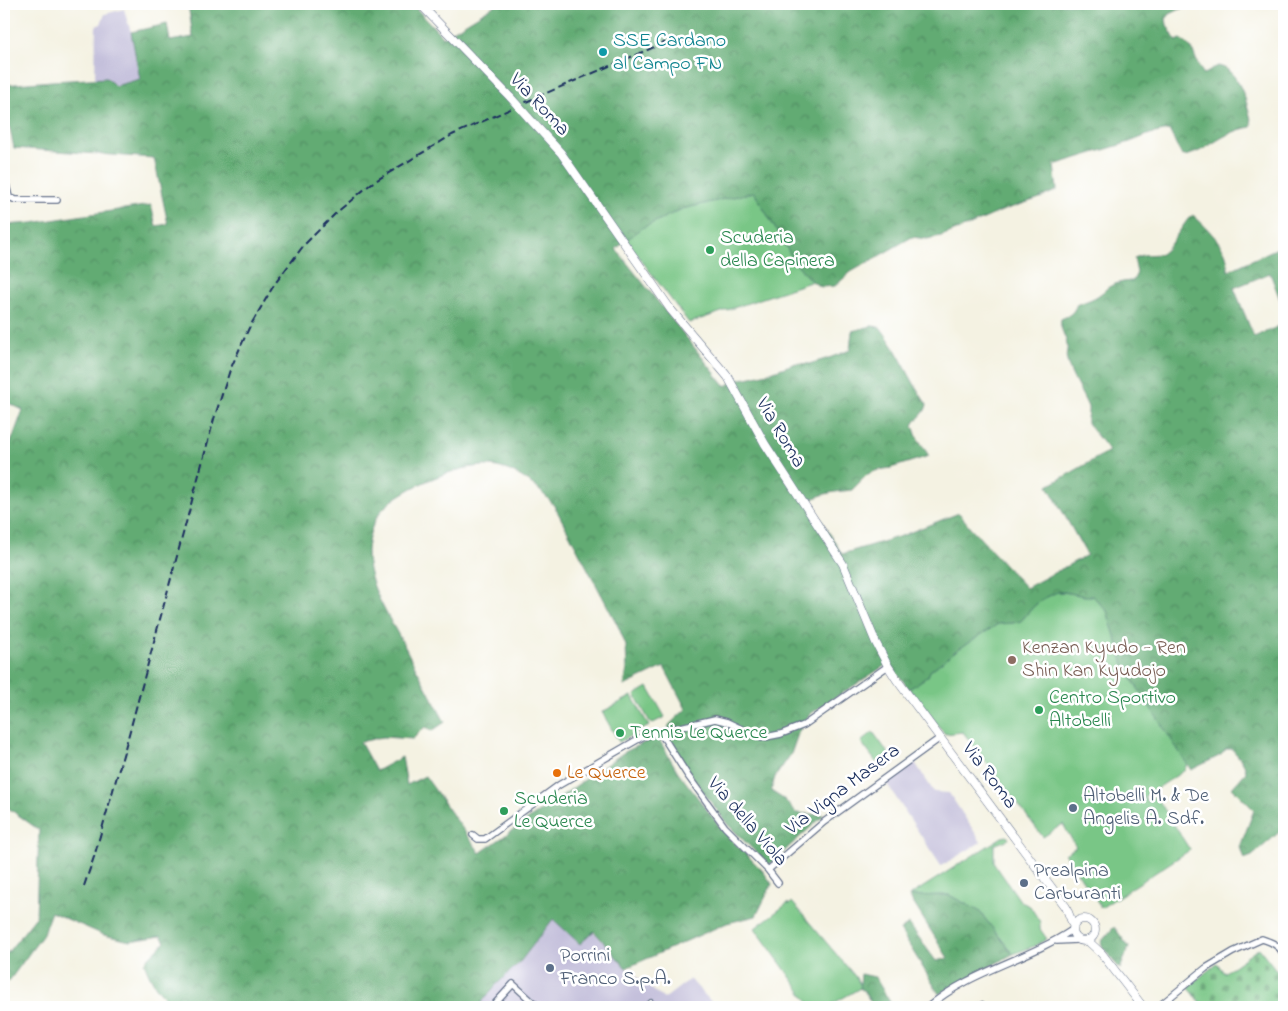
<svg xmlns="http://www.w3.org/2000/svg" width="1288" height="1011" viewBox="0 0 1288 1011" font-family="'Indie Flower',sans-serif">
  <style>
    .industrial { fill: #c4c0db }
    .grass { fill: #79c686; stroke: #4a7a72 }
    .forest { fill: url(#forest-crowns); stroke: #3e6d68 }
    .cemetery { fill: url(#cemetery-stones); stroke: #4a7a72 }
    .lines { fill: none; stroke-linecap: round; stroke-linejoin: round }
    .minor-casing { stroke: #67738c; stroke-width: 8 }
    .tertiary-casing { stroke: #67738c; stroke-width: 9 }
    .minor { stroke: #fff; stroke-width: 5.5 }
    .tertiary { stroke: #fff; stroke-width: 8 }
    .rail { stroke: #1b2f5e; stroke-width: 2; stroke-dasharray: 8 4; stroke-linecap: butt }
    .tertiary-bridge-casing { stroke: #67738c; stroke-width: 9; stroke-linecap: butt }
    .tertiary-bridge { stroke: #fff; stroke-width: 8 }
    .culture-dot { fill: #0f9aa8; stroke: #fff; stroke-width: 2 }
    .leisure-dot { fill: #2e9e5b; stroke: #fff; stroke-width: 2 }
    .education-dot { fill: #8d6e63; stroke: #fff; stroke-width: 2 }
    .food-dot { fill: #e8710a; stroke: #fff; stroke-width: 2 }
    .service-dot { fill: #5c6f8a; stroke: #fff; stroke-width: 2 }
    .labels { text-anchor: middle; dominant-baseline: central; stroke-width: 5; stroke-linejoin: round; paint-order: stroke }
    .culture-label { font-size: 20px; fill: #0d838f; stroke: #fff; text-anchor: start }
    .street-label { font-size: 20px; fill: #1b2f5e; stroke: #fff }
    .leisure-label { font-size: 20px; fill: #27864d; stroke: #fff; text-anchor: start }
    .education-label { font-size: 20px; fill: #785e54; stroke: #fff; text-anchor: start }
    .food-label { font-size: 20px; fill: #c56008; stroke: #fff; text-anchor: start }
    .service-label { font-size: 20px; fill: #4e5e75; stroke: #fff; text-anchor: start }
  </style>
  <defs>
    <pattern id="forest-crowns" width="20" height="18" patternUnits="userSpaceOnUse" patternTransform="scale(1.25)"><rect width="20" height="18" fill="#62ab73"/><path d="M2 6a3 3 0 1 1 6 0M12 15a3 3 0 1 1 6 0" fill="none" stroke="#508c62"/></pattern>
    <pattern id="cemetery-stones" width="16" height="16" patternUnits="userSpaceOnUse" patternTransform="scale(1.25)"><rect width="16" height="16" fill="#79c686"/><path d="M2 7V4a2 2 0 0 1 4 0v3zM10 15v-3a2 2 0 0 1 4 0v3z" fill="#62a171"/></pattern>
  </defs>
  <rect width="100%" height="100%" fill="#fff"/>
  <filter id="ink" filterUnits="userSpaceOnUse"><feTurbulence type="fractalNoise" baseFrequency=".02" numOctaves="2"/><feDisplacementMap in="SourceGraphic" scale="10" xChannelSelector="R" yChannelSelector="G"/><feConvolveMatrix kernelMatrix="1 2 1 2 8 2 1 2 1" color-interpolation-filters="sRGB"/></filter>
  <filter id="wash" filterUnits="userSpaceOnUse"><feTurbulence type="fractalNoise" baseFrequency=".0096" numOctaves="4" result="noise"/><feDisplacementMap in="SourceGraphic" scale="20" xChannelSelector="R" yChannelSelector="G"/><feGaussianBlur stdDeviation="1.12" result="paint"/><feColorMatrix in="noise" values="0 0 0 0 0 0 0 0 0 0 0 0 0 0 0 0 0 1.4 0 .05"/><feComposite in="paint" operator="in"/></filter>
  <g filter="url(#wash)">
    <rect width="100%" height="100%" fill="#f4f2e2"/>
    <path class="industrial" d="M 124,9 L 131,32 L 140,79 L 115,86 L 107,78 L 95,78 L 96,26 L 101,24 L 105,14 Z
      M 914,761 L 934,792 L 949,793 L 981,842 L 941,866 L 885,781 Z
      M 553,919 L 593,931 L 626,968 L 664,999 L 690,979 L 716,1007 L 478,1007 L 495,986 L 520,962 Z"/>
    <path class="grass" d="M 754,192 L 793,259 L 809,279 L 813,281 L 689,323 L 626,240 L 640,229 L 682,209 Z
      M 1057,592 C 1069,592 1081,596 1093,596 L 1107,611 L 1126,670 L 1187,762 L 1185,770 L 1144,797 L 1147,802 L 1156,796 L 1190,850 L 1101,908 L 1065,854 L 1076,847 L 1063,824 L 1043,837 L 963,732 L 945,734 L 909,689 L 928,676 L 930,671 L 957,650 L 998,624 L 1013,623 L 1021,621 L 1033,607 L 1041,600 Z
      M 648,687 L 665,717 L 651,724 L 635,695 Z
      M 632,696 L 649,726 L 619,742 L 602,712 Z
      M 873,732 L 894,761 L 882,770 L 861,742 Z
      M 1007,836 L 1009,839 L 994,845 L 994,863 L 1021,902 L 1030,906 L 1040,922 L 1040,929 L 1047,939 L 1035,946 L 1013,954 L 979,911 L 949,895 L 909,896 L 1002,837 Z
      M 792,902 L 854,975 L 862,987 L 827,1007 L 812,1007 L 755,928 L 788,903 L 789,905 Z"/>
    <path class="forest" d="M 188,4 L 412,4 L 443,37 L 497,4 L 1191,4 L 1170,14 L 1166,19 L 1167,25 L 1176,41 L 1180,39 C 1198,49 1193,61 1204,74 C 1210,72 1213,68 1218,66 C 1222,67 1226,68 1229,71 C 1242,82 1249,109 1252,125 L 1251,127 C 1244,128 1235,131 1229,134 C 1213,141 1200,155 1182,156 L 1169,130 L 1150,134 L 1130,142 L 1054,165 L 1057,190 L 1055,191 L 1040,198 L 1004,210 L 970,225 L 941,236 L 927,239 L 912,237 L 851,272 L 835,286 L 821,287 L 809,279 L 793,259 L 754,192 L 682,209 L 640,229 L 616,249 L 725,386 L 740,379 L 747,378 L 771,372 L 796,363 L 809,364 L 829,358 L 850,350 L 852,331 L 872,326 L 880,327 C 899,351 910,380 927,405 C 924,416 918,416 913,425 L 917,437 L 929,456 L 891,468 L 878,470 L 868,474 L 852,490 C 836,492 824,492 810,501 L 842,554 L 901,536 L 959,513 L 970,527 L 1026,588 L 1087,555 L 1048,486 L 1109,451 L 1087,423 C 1086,417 1089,413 1088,407 C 1081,391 1071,377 1067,361 C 1065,355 1068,350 1067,345 C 1066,336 1059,329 1061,319 C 1070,315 1073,314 1077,304 C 1086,302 1096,298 1103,292 C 1105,290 1107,288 1109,287 C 1115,283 1126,281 1133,281 L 1137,273 L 1134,258 L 1143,255 L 1161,254 L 1167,249 L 1188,219 L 1193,215 C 1204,225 1224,244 1227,259 C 1228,263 1228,267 1228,271 L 1284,245 L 1284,310 L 1270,273 L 1234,288 L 1254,337 L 1284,324 L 1284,828 L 1252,856 L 1244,859 L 1240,847 L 1254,810 L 1232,788 L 1246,772 C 1245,763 1238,756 1232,749 L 1226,749 L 1221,755 L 1191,770 L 1126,670 L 1107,611 L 1093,596 L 1084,596 L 1065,592 L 1057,592 L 1041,600 L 1033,607 L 1021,621 L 1013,623 L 998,624 L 957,650 L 930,671 L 928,676 L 909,689 L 889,663 L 810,714 L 799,731 L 791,754 L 775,777 L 771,791 L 785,800 L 796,813 L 824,815 L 769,865 L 728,825 L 690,774 L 667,739 L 669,725 L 686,709 L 664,667 L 624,686 L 627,669 L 626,646 L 619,628 L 555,507 C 541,489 520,472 497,467 C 467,460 403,487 383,509 C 373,519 368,537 367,551 C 367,585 388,615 404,645 C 417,671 431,696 445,722 L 432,731 L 425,727 L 413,739 L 383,737 L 360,742 L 376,771 L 402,757 L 407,785 L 425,776 L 480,853 L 623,753 L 657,736 L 678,772 L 724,832 L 763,871 L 772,884 L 756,916 L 727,923 L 626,968 L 594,931 L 580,944 L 553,919 L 520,962 L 495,986 L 478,1007 L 178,1007 C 160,996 151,982 144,962 L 165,942 L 161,936 L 130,941 L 104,935 L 51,912 L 42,936 L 9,981 L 4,986 L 4,957 L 36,917 L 39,830 L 4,805 L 4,461 L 23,410 L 4,401 L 4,225 L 32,223 L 151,205 L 156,226 L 168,224 L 154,158 L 14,148 L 4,102 L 4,85 L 52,81 L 107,78 L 115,86 L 140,79 L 131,32 L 167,24 L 170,41 L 193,37 Z
      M 949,895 L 979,911 L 1013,954 L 939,994 L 900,930 L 909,924 L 936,961 L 948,958 L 909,896 Z
      M 1114,927 L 1129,947 L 1120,969 L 1103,948 L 1101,942 Z
      M 861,974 L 875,977 L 893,1007 L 874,1007 L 863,990 L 859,988 L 861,987 L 860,984 Z"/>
    <path class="cemetery" d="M 1259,948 L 1284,980 L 1284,1007 L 1204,1007 L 1188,987 L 1217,963 L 1224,973 Z"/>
  </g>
  <g filter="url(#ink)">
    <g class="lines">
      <defs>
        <path id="minor" d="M 4,176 L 9,197 L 16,200 L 57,200
          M 660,732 L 688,776 L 725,827 L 768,870 L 778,883
          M 473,835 L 478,839 L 485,839 L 559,785 L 642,737 L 663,731 L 715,719 L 727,722 L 761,738 L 781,734 L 804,725 L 888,666
          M 768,870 L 824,822 L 940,738
          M 1057,941 L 1078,940
          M 982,1005 L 983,1007
          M 492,1007 L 513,984 L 538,1007
          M 647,1007 L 651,1003
          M 928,1007 C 970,971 1027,960 1072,930
          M 1158,1007 L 1206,968 L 1233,952 L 1262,939 C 1271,942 1279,945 1284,954"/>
        <path id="tertiary" d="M 420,4 L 511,98
          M 528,117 L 561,153 L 671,310 L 728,377 L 765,444 L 843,564 L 876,643 L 888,666 L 897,680 L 1066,907 L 1073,925
          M1073 930a11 11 0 1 1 22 0a11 11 0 1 1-22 0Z
          M 1087,940 L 1102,954 L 1143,1007"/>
      </defs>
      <use href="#minor" class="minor-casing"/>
      <use href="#tertiary" class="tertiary-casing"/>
      <use href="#minor" class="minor"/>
      <use href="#tertiary" class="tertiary"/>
      <path class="rail" d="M 84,886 L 94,857 L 129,734 L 214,419 L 230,370 L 249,328 L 274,285 L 304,245 L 336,213 L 372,183 L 452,135 L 544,94 L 673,39"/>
      <defs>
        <path id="tertiary-bridge" d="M 511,98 L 528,117"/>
      </defs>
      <use href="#tertiary-bridge" class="tertiary-bridge-casing"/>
      <use href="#tertiary-bridge" class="tertiary-bridge"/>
    </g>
  </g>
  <circle class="culture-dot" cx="603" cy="52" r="5"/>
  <g class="leisure-dot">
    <circle cx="710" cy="250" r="5"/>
    <circle cx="1039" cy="710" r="5"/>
    <circle cx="620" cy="733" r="5"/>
    <circle cx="504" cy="811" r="5"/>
  </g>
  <circle class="education-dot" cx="1012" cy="660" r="5"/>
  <circle class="food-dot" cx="557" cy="773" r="5"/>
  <g class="service-dot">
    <circle cx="1073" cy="808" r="5"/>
    <circle cx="1024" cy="883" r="5"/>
    <circle cx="550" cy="968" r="5"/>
  </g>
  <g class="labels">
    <g class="culture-label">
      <text x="613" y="41">SSE Cardano<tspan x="613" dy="23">al Campo FN</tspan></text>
    </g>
    <g class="street-label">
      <text transform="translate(539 105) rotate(47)">Via Roma</text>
      <text transform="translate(780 433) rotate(59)">Via Roma</text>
      <text transform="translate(989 776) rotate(53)">Via Roma</text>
      <text transform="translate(843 790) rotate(-37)">Via Vigna Masera</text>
      <text transform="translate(747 822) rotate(49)">Via della Viola</text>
    </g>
    <g class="leisure-label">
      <text x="720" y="238">Scuderia<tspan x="720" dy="23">della Capinera</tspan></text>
      <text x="1049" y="698">Centro Sportivo<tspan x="1049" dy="23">Altobelli</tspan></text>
      <text x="630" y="733">Tennis Le Querce</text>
      <text x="514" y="799">Scuderia<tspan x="514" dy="23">Le Querce</tspan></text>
    </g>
    <g class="education-label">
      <text x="1022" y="648">Kenzan Kyudo - Ren<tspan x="1022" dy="23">Shin Kan Kyudojo</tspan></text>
    </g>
    <g class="food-label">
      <text x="567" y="773">Le Querce</text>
    </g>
    <g class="service-label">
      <text x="1083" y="796">Altobelli M. &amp; De<tspan x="1083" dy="23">Angelis A. Sdf.</tspan></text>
      <text x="1034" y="871">Prealpina<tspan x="1034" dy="23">Carburanti</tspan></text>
      <text x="560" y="956">Porrini<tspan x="560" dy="23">Franco S.p.A.</tspan></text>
    </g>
  </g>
  <rect width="1288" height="1011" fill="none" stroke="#fff" stroke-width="20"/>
</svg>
